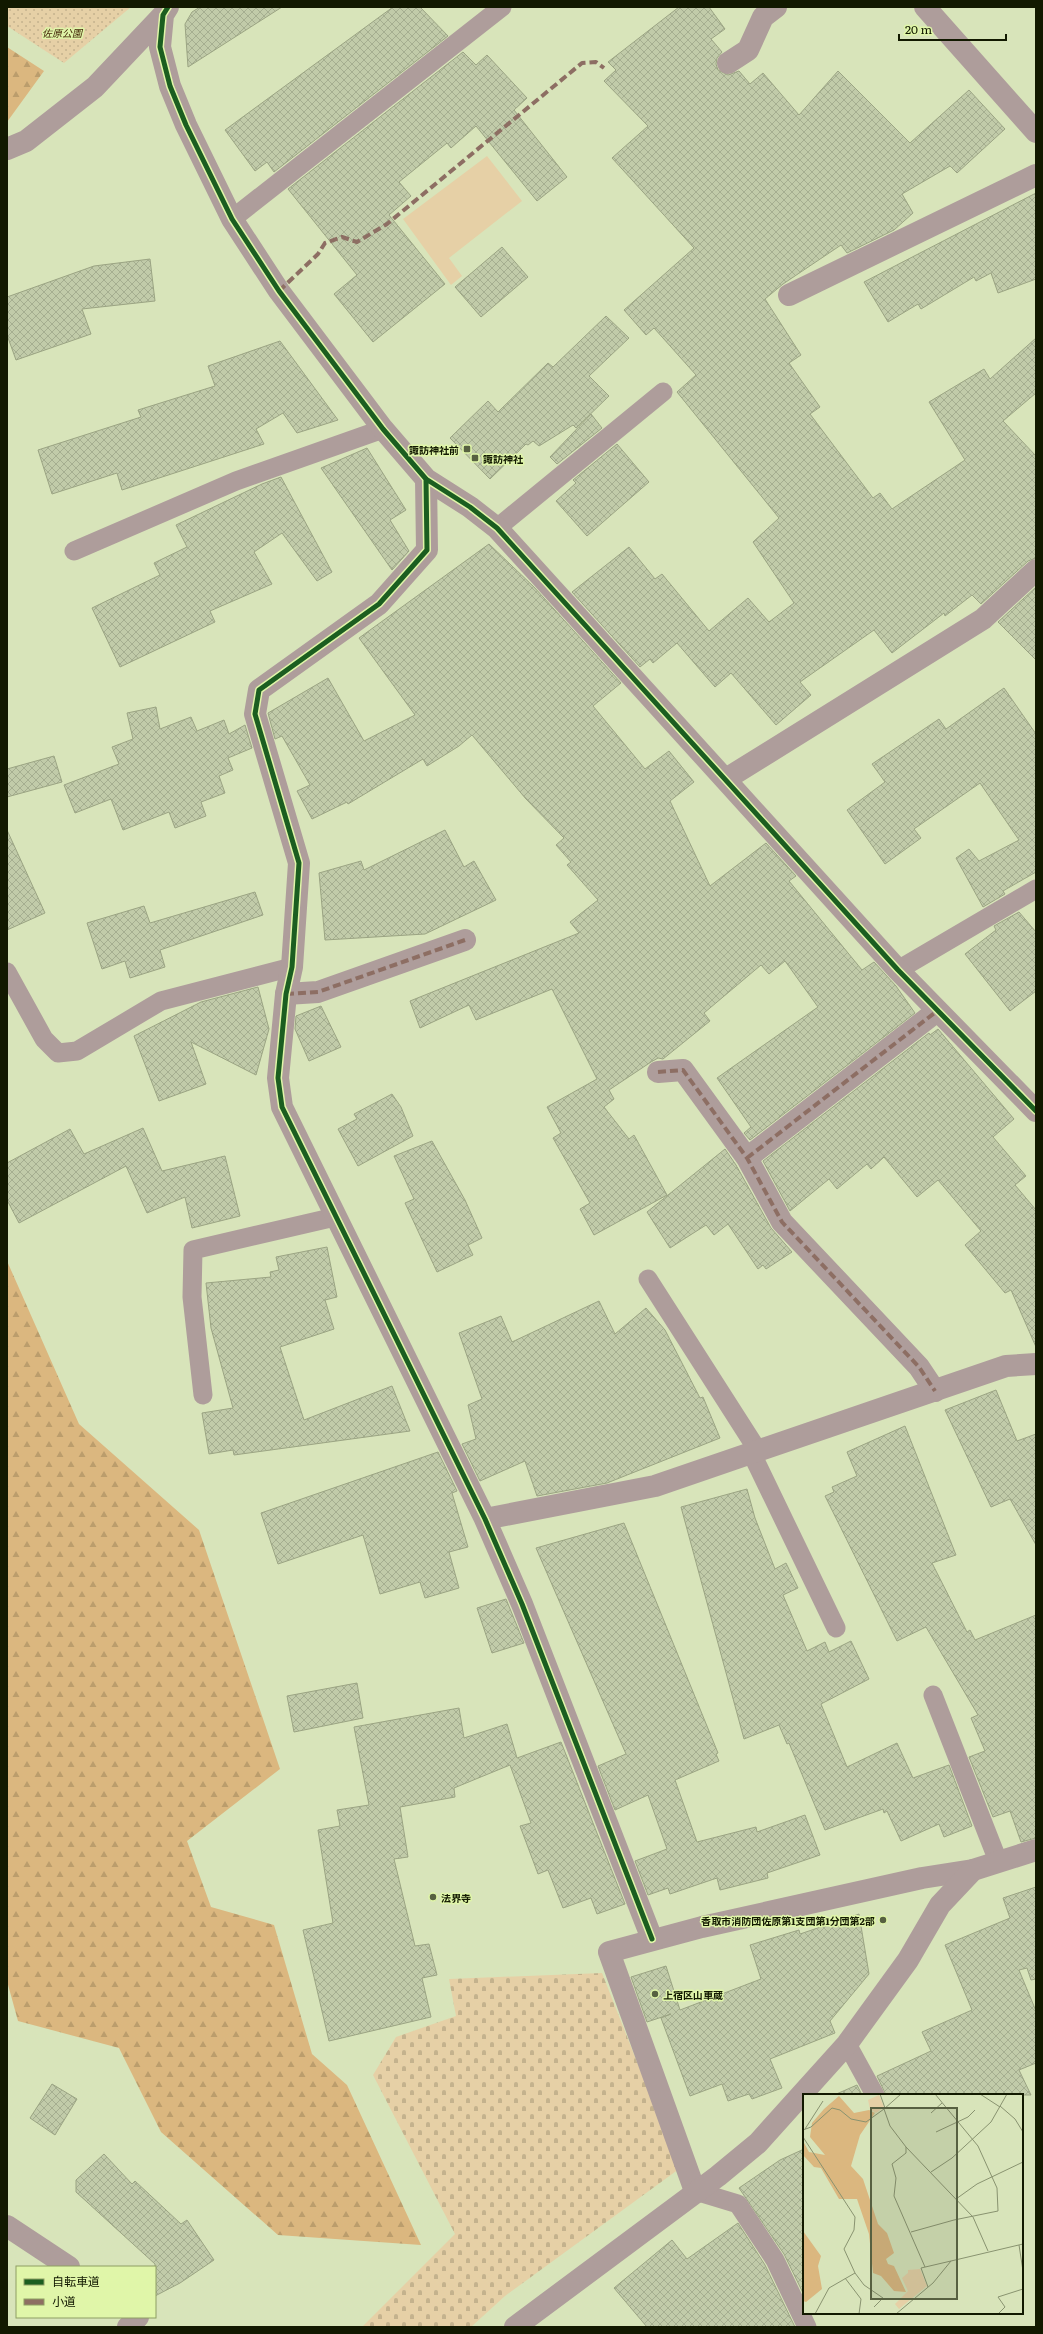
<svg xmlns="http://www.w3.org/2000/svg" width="1043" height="2334" viewBox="0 0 1043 2334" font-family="Literata,'Noto Sans JP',serif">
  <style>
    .grass { fill: #e6d0a6 }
    .forest { fill: url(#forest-firs) }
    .cemetery { fill: url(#cemetery-stones) }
    .park { fill: url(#park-dots) }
    .building { fill: url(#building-cross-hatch); stroke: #9ba483 }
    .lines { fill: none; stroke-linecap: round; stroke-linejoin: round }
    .service { stroke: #ae9d9b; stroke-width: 19 }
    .pedestrian { stroke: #ae9d9b; stroke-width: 22 }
    .minor { stroke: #ae9d9b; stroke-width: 22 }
    .tertiary { stroke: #ae9d9b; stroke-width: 22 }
    .quiet { stroke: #8d6e63; stroke-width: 4; stroke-dasharray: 8 4; stroke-linecap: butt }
    .cycleway-casing { stroke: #e0f6a9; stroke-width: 8 }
    .cycleway { stroke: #1b5e20; stroke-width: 5 }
    .poi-dot { fill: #576041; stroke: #e0f6a9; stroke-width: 1.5 }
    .labels { text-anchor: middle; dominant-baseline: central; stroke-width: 3; stroke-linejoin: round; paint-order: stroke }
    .park-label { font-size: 10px; font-style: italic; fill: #442608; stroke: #e0f6a9 }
    .poi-label { font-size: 10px; font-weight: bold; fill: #121900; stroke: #e0f6a9; text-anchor: start }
    .inset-road { fill: none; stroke: #899370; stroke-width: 1 }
    .view { fill: #576041; fill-opacity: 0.15; stroke: #576041; stroke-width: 2 }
    .inset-edge { fill: none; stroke: #121900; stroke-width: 2 }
  </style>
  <defs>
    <pattern id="forest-firs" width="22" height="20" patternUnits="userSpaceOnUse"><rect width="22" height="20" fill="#dbb77f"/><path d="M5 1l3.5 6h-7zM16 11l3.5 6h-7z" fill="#bb9d6c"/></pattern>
    <pattern id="cemetery-stones" width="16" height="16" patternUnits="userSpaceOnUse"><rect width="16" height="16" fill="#e6d0a6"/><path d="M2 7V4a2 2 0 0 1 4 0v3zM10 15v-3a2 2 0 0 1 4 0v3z" fill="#c4b28d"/></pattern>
    <pattern id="park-dots" width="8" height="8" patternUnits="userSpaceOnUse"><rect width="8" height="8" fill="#e6d0a6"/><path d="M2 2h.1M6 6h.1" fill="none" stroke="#c4b28d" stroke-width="1.8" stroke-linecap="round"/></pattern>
    <pattern id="building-cross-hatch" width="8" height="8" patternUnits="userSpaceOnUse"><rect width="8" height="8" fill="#c1cba9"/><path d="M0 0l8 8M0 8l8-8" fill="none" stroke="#a5ae90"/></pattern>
  </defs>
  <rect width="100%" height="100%" fill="#d8e4ba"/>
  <path class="grass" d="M 487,156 L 522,201 L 449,258 L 462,276 L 451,285 L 403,219 Z"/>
  <path class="forest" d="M 7,47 L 44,71 L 7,122 Z
    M 7,1261 L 79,1424 L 199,1530 L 280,1769 L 187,1841 L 211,1907 L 274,1925 L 312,2054 L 347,2085 L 421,2245 L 278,2235 L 161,2132 L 119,2048 L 18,2021 L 7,1981 Z"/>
  <path class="cemetery" d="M 602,1973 L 679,2169 L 505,2296 L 471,2327 L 362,2327 L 455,2234 L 373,2075 L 396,2037 L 456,2016 L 449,1979 Z"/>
  <path class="park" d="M 7,7 L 131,7 L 64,63 L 7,26 Z"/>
  <path class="building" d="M 200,7 L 282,7 L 188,67 L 185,24 L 192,12 Z
    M 393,7 L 420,7 L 448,36 L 274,172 L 267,162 L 255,171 L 225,130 Z
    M 679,7 L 709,7 L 725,29 L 711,39 L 722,52 L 717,58 L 716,64 L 718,70 L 728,75 L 739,71 L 750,84 L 763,73 L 799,115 L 838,71 L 910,143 L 969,90 L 1005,129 L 957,173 L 950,166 L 902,194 L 913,213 L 894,230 L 847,253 L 841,245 L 783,284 L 765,299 L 801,355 L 789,363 L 820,407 L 810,414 L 873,498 L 880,493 L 892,509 L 965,460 L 929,402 L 984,369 L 990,379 L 1036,338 L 1036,393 L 1003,421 L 1036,456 L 1036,558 L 1028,561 L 981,604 L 972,595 L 945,616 L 944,613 L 892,653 L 874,630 L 800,682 L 811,695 L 776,725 L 731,673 L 715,687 L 677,643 L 653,663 L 650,659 L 640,667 L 572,592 L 629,547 L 655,579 L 662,574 L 709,631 L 748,598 L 769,622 L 794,603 L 753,542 L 779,518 L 677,392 L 696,375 L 654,328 L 646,335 L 624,310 L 694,248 L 612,158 L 648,126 L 604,81 L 616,70 L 608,62 Z
    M 463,52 L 476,65 L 487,55 L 527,98 L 514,110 L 567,177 L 537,201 L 476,126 L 451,148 L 447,143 L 399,182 L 411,196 L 389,215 L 445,284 L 373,342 L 334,294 L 357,275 L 288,189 Z
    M 1036,193 L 1036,279 L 998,293 L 991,273 L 976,281 L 974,277 L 921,309 L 918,304 L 888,322 L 864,282 Z
    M 502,247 L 528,277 L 481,317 L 455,287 Z
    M 150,259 L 155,301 L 82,309 L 91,334 L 16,360 L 7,335 L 7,297 L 94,266 Z
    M 606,316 L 629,338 L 589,376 L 609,396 L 576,428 L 573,425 L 539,446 L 533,441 L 528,445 L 526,444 L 490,479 L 450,438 L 488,401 L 498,412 L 548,363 L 553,367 Z
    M 280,341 L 338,420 L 297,433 L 283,413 L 256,429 L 264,444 L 122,490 L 117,473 L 52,494 L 38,450 L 141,417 L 138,410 L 215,386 L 208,366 Z
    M 591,414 L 602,428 L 557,464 L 550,457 Z
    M 617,444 L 649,482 L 587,536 L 556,501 L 576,483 L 573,480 Z
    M 367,448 L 406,510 L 390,520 L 409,551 L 392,570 L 321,468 Z
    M 281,477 L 332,572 L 317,581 L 282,533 L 254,552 L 272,584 L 210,611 L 215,622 L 120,667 L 92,608 L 160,575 L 154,563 L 187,547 L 176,525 L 262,484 Z
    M 489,544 L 534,587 L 621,683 L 593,706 L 645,769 L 669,751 L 694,782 L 670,801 L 710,886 L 766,843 L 796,876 L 789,881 L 862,970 L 874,962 L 896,986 L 915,1013 L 750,1140 L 744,1133 L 751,1127 L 717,1078 L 818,1007 L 785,961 L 769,974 L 761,965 L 704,1013 L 710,1021 L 663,1059 L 658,1058 L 651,1062 L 609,1090 L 614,1099 L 604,1107 L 629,1139 L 634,1135 L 667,1195 L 594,1235 L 580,1209 L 590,1203 L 553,1138 L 561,1133 L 547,1107 L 597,1079 L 552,989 L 476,1020 L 469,1005 L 420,1028 L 410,1001 L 579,933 L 570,922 L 598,900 L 567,865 L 571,862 L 556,845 L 564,838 L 526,799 L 472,735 L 459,746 L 427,766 L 423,759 L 348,804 L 347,802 L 312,819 L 297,791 L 310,785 L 282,736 L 275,739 L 268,713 L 328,678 L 364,741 L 415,715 L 359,638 Z
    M 1036,587 L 1036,660 L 998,622 Z
    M 1004,688 L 1036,734 L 1036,872 L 1003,891 L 1005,894 L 983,907 L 956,858 L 969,849 L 979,861 L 1019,840 L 980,783 L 914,829 L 921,838 L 885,864 L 847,810 L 885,782 L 872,764 L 939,719 L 946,729 Z
    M 156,707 L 160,729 L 191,717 L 197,731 L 224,720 L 229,734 L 245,725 L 252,748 L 228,758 L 233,770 L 219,776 L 225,793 L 201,802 L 206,816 L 175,828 L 169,812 L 123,830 L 111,799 L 75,813 L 64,785 L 119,764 L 112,747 L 133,739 L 127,713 Z
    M 54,756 L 62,782 L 7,797 L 7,769 Z
    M 7,830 L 45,913 L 7,930 Z
    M 445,830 L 464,867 L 474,861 L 496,900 L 425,934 L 325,940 L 319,873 L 361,861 L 364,870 Z
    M 255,892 L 263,915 L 160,950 L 165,967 L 130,978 L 125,961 L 102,969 L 87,923 L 144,906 L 150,923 Z
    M 1019,912 L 1036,932 L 1036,991 L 1010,1011 L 965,954 L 996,930 L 994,926 Z
    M 258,987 L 269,1029 L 256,1075 L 191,1042 L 206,1084 L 159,1101 L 134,1036 L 201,1002 Z
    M 321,1006 L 341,1047 L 309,1061 L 295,1029 L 296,1016 Z
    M 938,1029 L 1014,1119 L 993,1137 L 1026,1176 L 1015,1185 L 1036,1210 L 1036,1347 L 1011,1290 L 1005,1293 L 965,1245 L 981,1231 L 938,1180 L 917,1197 L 884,1157 L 871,1169 L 867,1164 L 837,1189 L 829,1179 L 790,1211 L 763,1161 L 929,1033 L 930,1035 Z
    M 392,1094 L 401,1107 L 413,1136 L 358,1166 L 338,1129 L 357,1119 L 354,1114 Z
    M 143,1128 L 162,1171 L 225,1156 L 240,1216 L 192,1228 L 185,1197 L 147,1213 L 126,1166 L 19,1223 L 7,1200 L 7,1163 L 70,1129 L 84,1154 Z
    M 432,1141 L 465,1200 L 482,1238 L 468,1245 L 473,1255 L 437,1272 L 405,1203 L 414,1199 L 394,1156 Z
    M 725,1149 L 736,1165 L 771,1228 L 792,1252 L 766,1269 L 763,1265 L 758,1269 L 728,1224 L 714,1235 L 706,1225 L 670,1248 L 647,1212 Z
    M 327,1247 L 337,1297 L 325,1300 L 334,1329 L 280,1347 L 304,1420 L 392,1386 L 410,1431 L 234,1455 L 233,1450 L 209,1454 L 202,1413 L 233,1408 L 211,1328 L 206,1283 L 271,1277 L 270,1272 L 279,1270 L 276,1257 Z
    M 599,1301 L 615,1334 L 646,1308 L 665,1330 L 700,1398 L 703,1397 L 720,1438 L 607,1483 L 537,1496 L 525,1461 L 480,1481 L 462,1444 L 476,1439 L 468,1405 L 482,1399 L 459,1333 L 501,1316 L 512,1342 Z
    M 996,1390 L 1017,1441 L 1036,1434 L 1036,1545 L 1010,1499 L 991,1507 L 945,1410 Z
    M 905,1426 L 956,1555 L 932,1563 L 967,1632 L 970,1630 L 975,1640 L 1036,1615 L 1036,1838 L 1021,1842 L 1010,1811 L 993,1817 L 969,1757 L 985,1751 L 971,1718 L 978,1715 L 926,1627 L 897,1641 L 825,1496 L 834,1492 L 832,1487 L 857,1476 L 847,1452 Z
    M 438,1452 L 457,1491 L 452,1493 L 468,1547 L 449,1552 L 459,1588 L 425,1598 L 420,1582 L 380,1594 L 363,1535 L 278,1564 L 261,1513 Z
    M 747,1489 L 755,1518 L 775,1569 L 786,1563 L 798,1588 L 783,1595 L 807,1651 L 825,1642 L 829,1652 L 851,1641 L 869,1679 L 821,1704 L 847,1767 L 897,1743 L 913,1778 L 949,1765 L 972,1826 L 944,1837 L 939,1824 L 901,1841 L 887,1811 L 884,1813 L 883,1809 L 825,1830 L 789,1743 L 787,1744 L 779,1725 L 744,1739 L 681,1507 Z
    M 624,1523 L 718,1753 L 716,1754 L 719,1761 L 675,1780 L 697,1842 L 756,1827 L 757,1832 L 805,1815 L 820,1855 L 767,1873 L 768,1878 L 720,1890 L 717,1878 L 670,1894 L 668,1888 L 648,1895 L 635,1861 L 667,1849 L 648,1795 L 615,1810 L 598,1766 L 626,1754 L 536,1548 Z
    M 506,1599 L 524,1643 L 492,1653 L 477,1608 Z
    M 357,1683 L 363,1718 L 294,1732 L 287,1696 Z
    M 459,1708 L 464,1738 L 507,1724 L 517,1758 L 561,1742 L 625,1904 L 597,1914 L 591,1898 L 563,1908 L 548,1870 L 538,1874 L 520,1826 L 531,1823 L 510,1765 L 454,1788 L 455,1797 L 400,1807 L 408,1857 L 394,1859 L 415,1946 L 429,1944 L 437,1975 L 422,1978 L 431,2017 L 329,2041 L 303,1930 L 333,1923 L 318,1830 L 340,1826 L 337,1810 L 369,1805 L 354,1727 Z
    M 1036,1887 L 1036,1979 L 1031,1980 L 1027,1968 L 1019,1970 L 1036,2011 L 1036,2063 L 1019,2070 L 1031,2095 L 886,2095 L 877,2076 L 931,2051 L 922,2032 L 972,2010 L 945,1945 L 1010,1918 L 1003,1898 Z
    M 859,1914 L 869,1974 L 830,2021 L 835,2033 L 770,2059 L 782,2088 L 752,2099 L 749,2094 L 728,2101 L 722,2084 L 690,2096 L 661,2018 L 671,2014 L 647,2022 L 631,1977 L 666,1966 L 680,2010 L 761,1979 L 750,1945 L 799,1930 L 800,1934 Z
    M 52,2084 L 77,2099 L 55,2135 L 30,2118 Z
    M 857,2085 L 862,2095 L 834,2095 Z
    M 804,2149 L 804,2295 L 784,2254 L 739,2188 L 780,2160 Z
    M 104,2154 L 132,2184 L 135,2181 L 181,2224 L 187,2220 L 214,2260 L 180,2283 L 155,2296 L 155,2264 L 76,2192 L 76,2180 Z
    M 738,2223 L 765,2265 L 795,2327 L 647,2327 L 614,2288 L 672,2240 L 687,2259 Z"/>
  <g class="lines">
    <path class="service" d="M 232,219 L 502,7
      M 497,528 L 663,392
      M 74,551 L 236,481 L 383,429
      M 898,970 L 1036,889
      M 7,972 L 44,1039 L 58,1053 L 77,1051 L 161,1001 L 292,967
      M 648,1279 L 758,1451
      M 203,1395 L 192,1297 L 193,1250 L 335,1217
      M 752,1454 L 836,1628
      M 933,1695 L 998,1861
      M 847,2044 L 875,2095
      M 695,2191 L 738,2204 L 775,2260 L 807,2327"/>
    <path class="pedestrian" d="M 286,994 L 318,992 L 465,940
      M 658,1072 L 683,1070 L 747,1158 L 782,1222 L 919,1367 L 935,1391
      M 747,1158 L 937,1011"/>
    <path class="minor" d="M 168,7 L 163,15 L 160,47 L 170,86 L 186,125 L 232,219 L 279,291 L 383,429 L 426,479 L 470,507 L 497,528 L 898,970 L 1036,1111
      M 925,7 L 1036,132
      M 728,63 L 748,50 L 763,17 L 776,7
      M 7,149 L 26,141 L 95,87 L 163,15
      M 789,295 L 1036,175
      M 426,479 L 427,550 L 379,604 L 259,690 L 255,714 L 299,863 L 292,967 L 286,994 L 278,1078 L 282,1107 L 485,1519 L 522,1604 L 652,1939
      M 726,779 L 983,619 L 1036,570
      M 485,1519 L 655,1486 L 1006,1366 L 1036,1364
      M 695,2191 L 609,1952 L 702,1927 L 922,1878 L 973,1870
      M 7,2226 L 69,2267
      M 128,2327 L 138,2317"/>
    <path class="tertiary" d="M 515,2327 L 718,2176 L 758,2143 L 847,2044 L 908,1960 L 940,1905 L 973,1870 L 1036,1850"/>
    <path class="quiet" d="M 279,291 L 318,254 L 325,243 L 342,237 L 357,242 L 387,224 L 582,63 L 596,62 L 604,68
      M 286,994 L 318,992 L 465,940
      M 658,1072 L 683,1070 L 747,1158 L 782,1222 L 919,1367 L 935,1391
      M 747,1158 L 937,1011"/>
    <defs>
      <path id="cycleway" d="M 168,7 L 163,15 L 160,47 L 170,86 L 186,125 L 232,219 L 279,291 L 383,429 L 426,479 L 470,507 L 497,528 L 898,970 L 1036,1111
        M 426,479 L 427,550 L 379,604 L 259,690 L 255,714 L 299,863 L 292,967 L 286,994 L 278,1078 L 282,1107 L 485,1519 L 522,1604 L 652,1939"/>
    </defs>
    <use href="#cycleway" class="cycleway-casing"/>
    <use href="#cycleway" class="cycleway"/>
  </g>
  <g class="poi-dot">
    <rect x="463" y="445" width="8" height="8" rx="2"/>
    <rect x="471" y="454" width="8" height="8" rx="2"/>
    <circle cx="433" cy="1897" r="4"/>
    <circle cx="883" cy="1920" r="4"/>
    <circle cx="655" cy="1994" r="4"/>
  </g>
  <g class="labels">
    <g class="park-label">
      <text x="62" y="32">佐原公園</text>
    </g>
    <g class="poi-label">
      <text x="459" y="449" text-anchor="end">諏訪神社前</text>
      <text x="483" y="458">諏訪神社</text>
      <text x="441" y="1897">法界寺</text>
      <text x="875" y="1920" text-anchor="end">香取市消防団佐原第1支団第1分団第2部</text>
      <text x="663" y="1994">上宿区山車蔵</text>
    </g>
  </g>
  <g transform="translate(803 2094)">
    <rect width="220" height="220" fill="#d8e4ba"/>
    <path d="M 36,2 L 51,19 L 66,16 L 72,19 L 57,41 L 48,72 L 60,85 L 75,130 L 84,139 L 91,159 L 83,165 L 85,170 L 91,172 L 103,198 L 91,197 L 78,182 L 70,179 L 66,140 L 54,105 L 36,105 L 18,74 L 11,73 L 0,61 L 0,47 L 6,58 L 22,61 L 7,43 L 9,29 L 21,15 ZM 0,137 L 18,162 L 15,172 L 19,195 L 3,208 L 0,207 Z" fill="#dbb77f"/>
    <path d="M 117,175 L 124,192 L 96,215 L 92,210 L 105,197 L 99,184 L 105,179 L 105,176 Z" fill="#e6d0a6"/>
    <path d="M 76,1 L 81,13 L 73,19 L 67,15 L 65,6 Z" fill="#e6d0a6"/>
    <path class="inset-road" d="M 77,0 L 82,14M 98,0 L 81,15 L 87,32 L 103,53 L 170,123 L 185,157M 177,0 L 197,13M 197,12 L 212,25 L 220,38M 128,19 L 139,9M 2,35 L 20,7M 0,36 L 8,33 L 29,14 L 37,16 L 48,25 L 63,28 L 81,15M 133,38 L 165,23 L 172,16M 0,43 L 52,123 L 51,136 L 41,155 L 52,179 L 26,194 L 12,220M 103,53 L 103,59 L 89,70 L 93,84 L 91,102 L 122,173M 128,78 L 149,64 L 188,28 L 204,0M 153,105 L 174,90 L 220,68M 108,138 L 151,126 L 195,117 L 194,94 L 175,52 L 132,0M 216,151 L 220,177M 52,179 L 61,191 L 80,204 L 71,213M 42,184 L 58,205 L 56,220M 125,193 L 118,174 L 148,167M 93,220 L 130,189 L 148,167 L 220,150M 195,220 L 202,213 L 195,203 L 220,195"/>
    <path class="view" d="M 68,14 L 154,14 L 154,205 L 68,205 Z"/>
    <rect width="220" height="220" class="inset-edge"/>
  </g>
  <rect width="1043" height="2334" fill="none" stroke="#121900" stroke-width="16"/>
  <rect x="16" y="2266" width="140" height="52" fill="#e0f6a9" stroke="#8e9e65"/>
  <rect x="24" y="2279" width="20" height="6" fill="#1b5e20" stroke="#8e9e65"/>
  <text x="52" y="2286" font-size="12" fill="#121900">自転車道</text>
  <rect x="24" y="2299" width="20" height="6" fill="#8d6e63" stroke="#8e9e65"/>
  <text x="52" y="2306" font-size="12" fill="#121900">小道</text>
  <path d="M899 34v6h107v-6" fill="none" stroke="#121900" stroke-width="2"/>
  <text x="905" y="34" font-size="12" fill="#121900" stroke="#e0f6a9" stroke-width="3" paint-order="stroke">20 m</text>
</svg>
